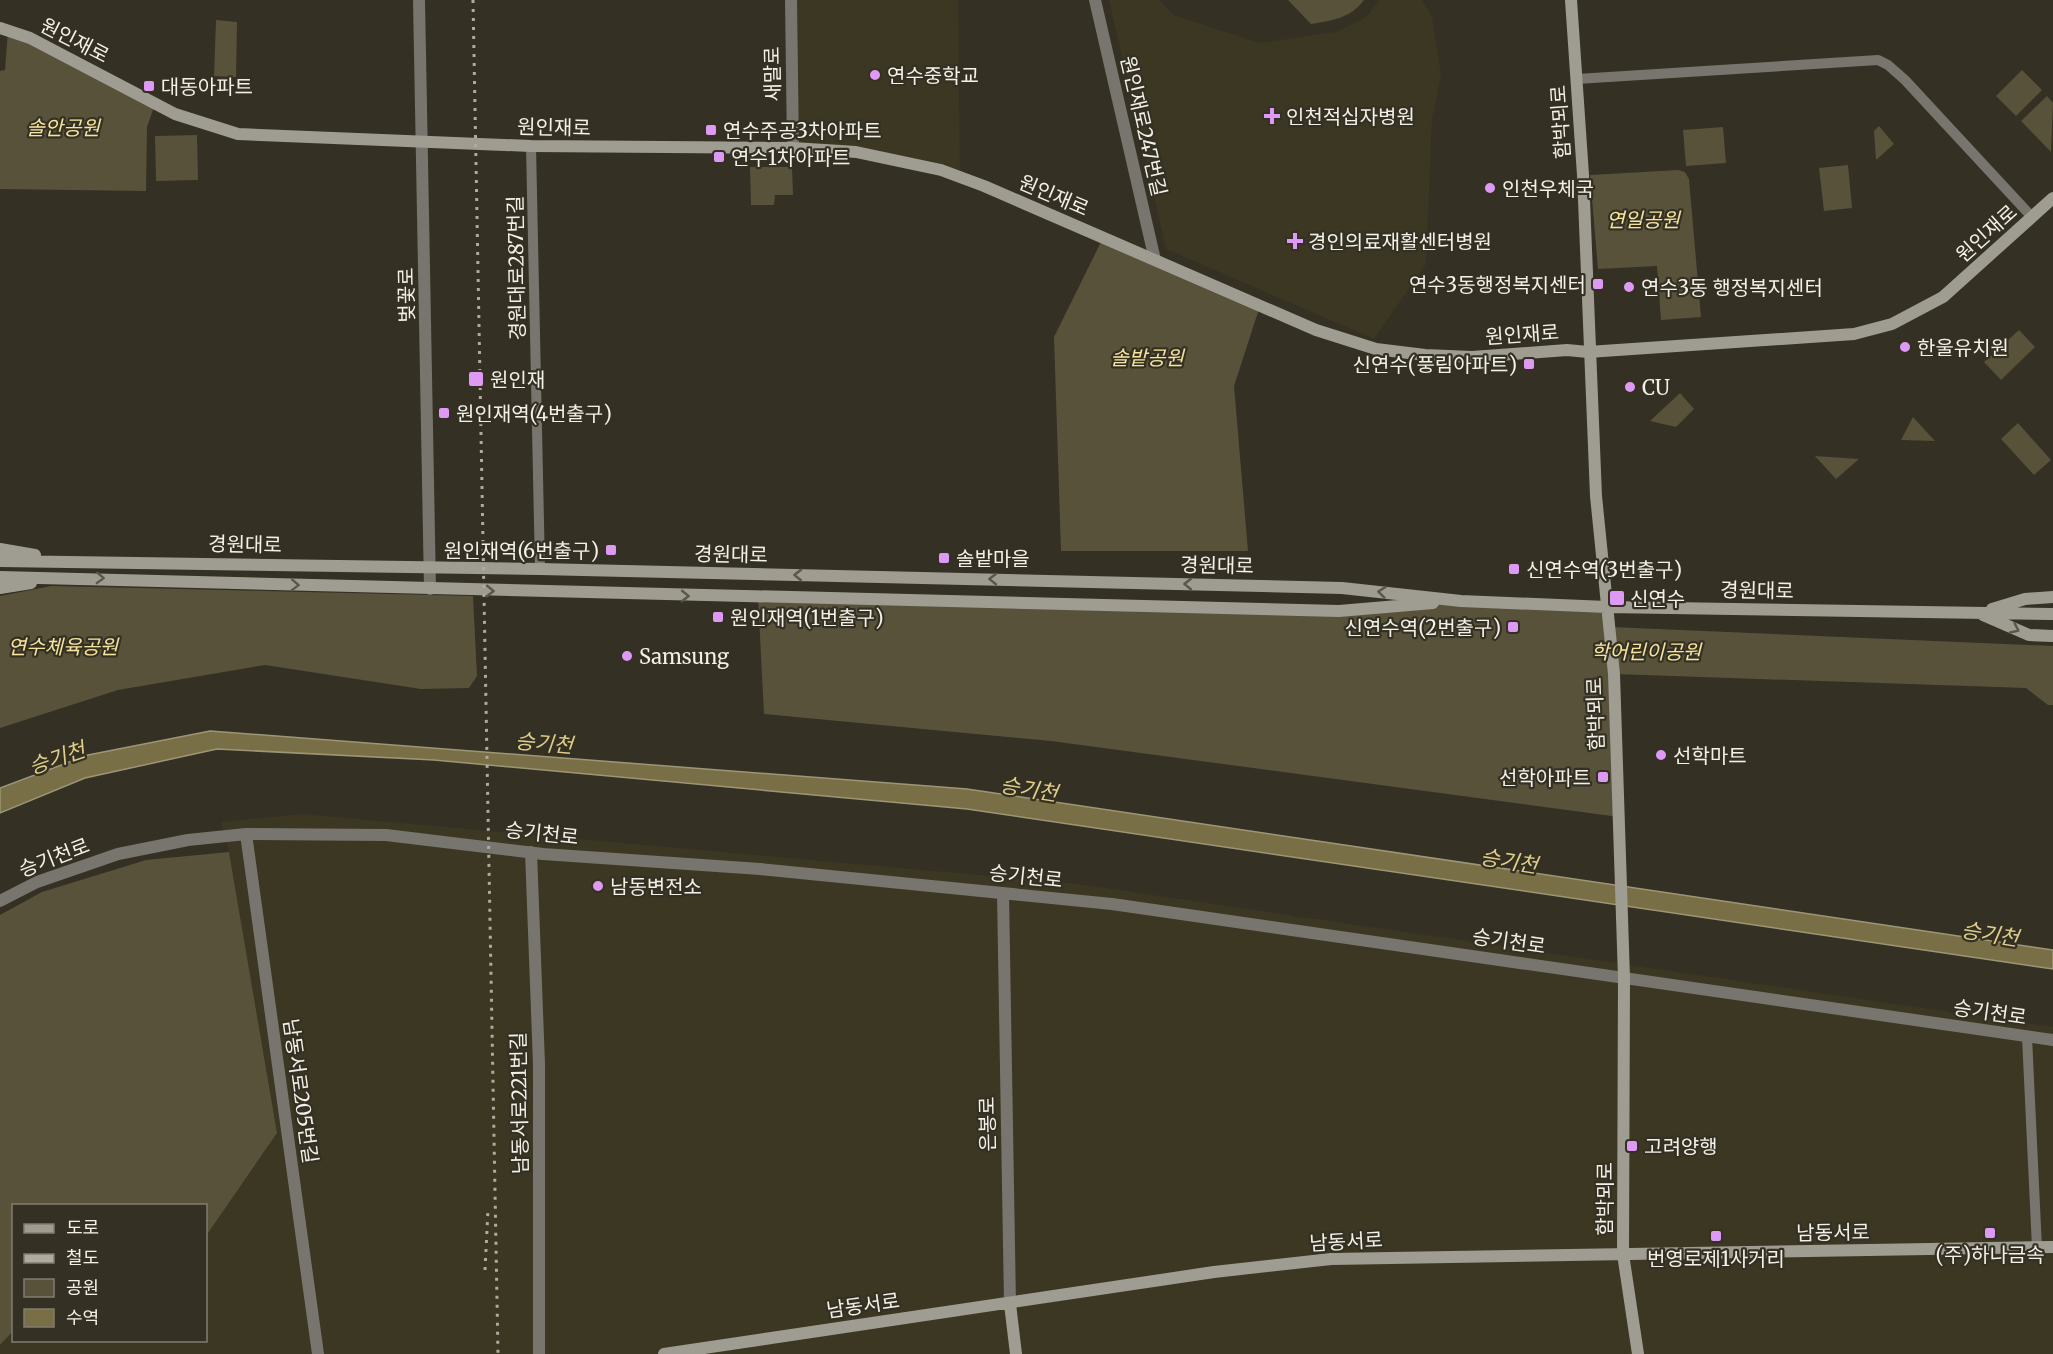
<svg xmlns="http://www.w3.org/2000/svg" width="2053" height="1354" viewBox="0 0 2053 1354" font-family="Merriweather,'Noto Sans KR',serif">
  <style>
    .built { fill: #3c3722 }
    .green { fill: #58523a }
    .water { fill: #796f46; stroke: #9d9676; stroke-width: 1.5 }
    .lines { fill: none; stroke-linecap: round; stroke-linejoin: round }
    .minor { stroke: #77756e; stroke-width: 10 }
    .tertiary { stroke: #77756e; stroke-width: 12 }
    .secondary { stroke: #9f9c91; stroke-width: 12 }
    .rail { stroke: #aeaba1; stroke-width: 3; stroke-dasharray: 3 6; stroke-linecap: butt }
    .oneway { stroke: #59564a }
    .poi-dot { fill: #dd99f4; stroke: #343023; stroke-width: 2 }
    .labels { text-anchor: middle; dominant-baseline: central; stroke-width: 4.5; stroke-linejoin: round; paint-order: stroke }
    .street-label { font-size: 20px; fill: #f2f0e7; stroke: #343023 }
    .poi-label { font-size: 20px; fill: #f2f0e7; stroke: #343023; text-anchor: start }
    .park-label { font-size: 20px; font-style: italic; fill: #f5e39e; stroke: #343023 }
    .water-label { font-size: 21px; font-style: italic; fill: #e0ce8a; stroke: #343023 }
  </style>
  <rect width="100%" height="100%" fill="#343023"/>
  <path class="built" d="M 791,0 L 958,0 L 960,177 L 941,170 L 793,148 Z
    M 1109,0 L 1159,0 L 1174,15 L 1260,43 L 1336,32 L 1366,17 L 1380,0 L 1422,0 L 1432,17 L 1441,75 L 1432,119 L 1426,264 L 1374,339 L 1166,249 Z
    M 302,814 L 1078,884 L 2053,1027 L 2053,1354 L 0,1354 L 0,1345 L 13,1331 L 14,1340 L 206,1340 L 206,1236 L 277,1133 L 229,852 L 221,822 Z"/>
  <path class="green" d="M 1288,0 L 1364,0 C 1351,18 1331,21 1311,24 Z
    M 216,20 L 237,22 L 236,77 L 214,76 Z
    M 8,31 L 155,104 L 147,127 L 146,191 L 0,189 L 0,71 L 5,70 Z
    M 2022,70 L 2042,90 L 2016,116 L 1996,96 Z
    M 2047,96 L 2053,103 L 2051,152 L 2021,121 Z
    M 1879,126 L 1894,144 L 1876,160 L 1874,131 Z
    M 1723,127 L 1726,163 L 1686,166 L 1683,130 Z
    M 197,135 L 198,180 L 156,181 L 155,136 Z
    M 1848,165 L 1852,208 L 1824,211 L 1819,168 Z
    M 750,167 L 792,167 L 793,195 L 775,195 L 774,205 L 751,205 Z
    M 1678,170 L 1685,172 L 1689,179 L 1701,317 L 1661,320 L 1657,266 L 1598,269 L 1590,175 Z
    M 1103,238 L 1260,306 L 1234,386 L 1248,551 L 1061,551 L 1054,337 Z
    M 2019,330 L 2035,347 L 2001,380 L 1984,362 Z
    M 1680,393 L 1694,409 L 1676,427 L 1650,421 Z
    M 1913,417 L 1935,441 L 1901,440 Z
    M 2018,423 L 2051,460 L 2034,475 L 2001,439 Z
    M 1815,456 L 1859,459 L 1836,479 Z
    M 51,586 L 473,596 L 477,676 L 469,688 L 421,689 L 265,665 L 118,690 L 0,728 L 0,596 Z
    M 758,597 L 1339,611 L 1461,601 L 1607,607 L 1619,817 L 1051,741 L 764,714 Z
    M 1611,627 L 2053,646 L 2053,705 L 2048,705 L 2026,688 L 1614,674 Z
    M 229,852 L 277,1133 L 206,1236 L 206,1206 L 14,1206 L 13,1331 L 0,1345 L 0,915 L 42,892 L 146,860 Z"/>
  <path class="water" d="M 210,731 L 967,789 L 2053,950 L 2053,969 L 967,809 L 434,760 L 217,749 L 85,778 L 0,813 L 0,788 L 88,755 Z"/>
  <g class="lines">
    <path class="minor" d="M 1577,79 L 1878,60 L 1888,65 L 1905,80 L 2032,217
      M 531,146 L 540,569
      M 2027,1037 L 2037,1248"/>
    <path class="tertiary" d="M 419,0 L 430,589
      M 791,0 L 793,148
      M 1095,0 L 1155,260
      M 246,834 L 318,1354
      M 531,852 L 539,1064 L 539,1354
      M 1003,893 L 1010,1304
      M 0,901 L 37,882 L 118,854 L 188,840 L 246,834 L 386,835 L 543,854 L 760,869 L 1112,904 L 2053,1040"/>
    <path class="secondary" d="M 1571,0 L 1583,175 L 1596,496 L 1614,674 L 1624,978 L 1623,1254 L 1638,1354
      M 0,28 L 30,38 L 175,114 L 238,134 L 531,146 L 793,148 L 856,152 L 941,170 L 984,186 L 1316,330 L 1376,349 L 1425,355 L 1472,357 L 1567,350 L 1588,352 L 1854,334 L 1892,324 L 1943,297 L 2053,198
      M 0,549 L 35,555
      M 0,561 L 540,569 L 1342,588 L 1461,601 L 1607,607 L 2053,614
      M 0,577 L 1339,611 L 1433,603
      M 0,588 L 31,583
      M 1992,609 L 2025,599 L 2053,597
      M 1983,615 L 2029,635 L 2053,636
      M 1010,1304 L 1016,1354
      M 664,1354 L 1214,1272 L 1331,1259 L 2053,1247"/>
    <path class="rail" d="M 473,0 L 498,1354
      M 485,1270 L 488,1210"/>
  </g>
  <defs><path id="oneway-chevron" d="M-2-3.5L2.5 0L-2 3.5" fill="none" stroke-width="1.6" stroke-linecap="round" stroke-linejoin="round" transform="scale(1.5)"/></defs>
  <g class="oneway">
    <use href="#oneway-chevron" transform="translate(798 575) rotate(-179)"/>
    <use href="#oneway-chevron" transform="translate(100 578) rotate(2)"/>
    <use href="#oneway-chevron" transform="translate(993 579) rotate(-179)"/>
    <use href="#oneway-chevron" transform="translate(1188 584) rotate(-179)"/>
    <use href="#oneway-chevron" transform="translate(295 585) rotate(2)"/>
    <use href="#oneway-chevron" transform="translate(490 591) rotate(1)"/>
    <use href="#oneway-chevron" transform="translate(1382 592) rotate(-174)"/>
    <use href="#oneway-chevron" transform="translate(685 596) rotate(1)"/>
    <use href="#oneway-chevron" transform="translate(2015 629) rotate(25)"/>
  </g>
  <g class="poi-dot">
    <circle cx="875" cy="75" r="6"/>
    <rect x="143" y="80" width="12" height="12" rx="3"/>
    <path d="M1269 107h6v6h6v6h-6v6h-6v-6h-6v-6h6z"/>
    <rect x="705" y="124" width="12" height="12" rx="3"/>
    <rect x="713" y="151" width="12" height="12" rx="3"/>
    <circle cx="1490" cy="188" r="6"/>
    <path d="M1292 232h6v6h6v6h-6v6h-6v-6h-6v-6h6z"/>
    <rect x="1592" y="278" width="12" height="12" rx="3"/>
    <circle cx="1629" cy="287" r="6"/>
    <circle cx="1905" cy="347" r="6"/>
    <rect x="1523" y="358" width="12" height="12" rx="3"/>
    <rect x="468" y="371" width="16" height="16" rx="3"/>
    <circle cx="1630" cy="387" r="6"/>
    <rect x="438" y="407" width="12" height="12" rx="3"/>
    <rect x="605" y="544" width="12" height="12" rx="3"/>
    <rect x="938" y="552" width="12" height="12" rx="3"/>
    <rect x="1508" y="563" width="12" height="12" rx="3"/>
    <rect x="1609" y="590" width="16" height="16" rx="3"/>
    <rect x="712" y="611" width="12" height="12" rx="3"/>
    <rect x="1507" y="621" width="12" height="12" rx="3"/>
    <circle cx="627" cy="656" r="6"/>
    <circle cx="1661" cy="755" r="6"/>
    <rect x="1597" y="771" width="12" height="12" rx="3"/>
    <circle cx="598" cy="886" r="6"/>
    <rect x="1626" y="1140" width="12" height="12" rx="3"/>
    <rect x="1984" y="1227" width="12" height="12" rx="3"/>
    <rect x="1710" y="1230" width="12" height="12" rx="3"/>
  </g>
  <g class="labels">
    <g class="street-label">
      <text transform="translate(75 40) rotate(27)">원인재로</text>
      <text transform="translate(772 74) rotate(-91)">새말로</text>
      <text transform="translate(1560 122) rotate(-94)">함박뫼로</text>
      <text transform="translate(1144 126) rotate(77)">원인재로247번길</text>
      <text transform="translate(554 127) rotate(1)">원인재로</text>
      <text transform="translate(1054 195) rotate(23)">원인재로</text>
      <text transform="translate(1986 233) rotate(-42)">원인재로</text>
      <text transform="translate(516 268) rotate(-91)">경원대로287번길</text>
      <text transform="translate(406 295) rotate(-91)">벚꽃로</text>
      <text transform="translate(1522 334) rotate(-4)">원인재로</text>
      <text transform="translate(245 544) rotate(1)">경원대로</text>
      <text transform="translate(731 554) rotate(1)">경원대로</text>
      <text transform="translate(1217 565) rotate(1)">경원대로</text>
      <text transform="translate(1757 590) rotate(1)">경원대로</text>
      <text transform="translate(1595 714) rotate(-92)">함박뫼로</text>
      <text transform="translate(542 833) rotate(6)">승기천로</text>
      <text transform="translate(54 857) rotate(-21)">승기천로</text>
      <text transform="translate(1026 876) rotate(6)">승기천로</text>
      <text transform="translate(1509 941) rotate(8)">승기천로</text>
      <text transform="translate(1990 1012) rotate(8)">승기천로</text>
      <text transform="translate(301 1091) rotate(82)">남동서로205번길</text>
      <text transform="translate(519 1103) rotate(-91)">남동서로221번길</text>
      <text transform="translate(987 1124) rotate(-91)">은봉로</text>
      <text transform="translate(1604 1199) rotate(-90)">함박뫼로</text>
      <text transform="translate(1833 1232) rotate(-1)">남동서로</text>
      <text transform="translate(1346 1241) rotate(-3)">남동서로</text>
      <text transform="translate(863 1305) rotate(-8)">남동서로</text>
    </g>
    <g class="poi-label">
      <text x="887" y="75">연수중학교</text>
      <text x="161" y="86">대동아파트</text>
      <text x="1286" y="116">인천적십자병원</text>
      <text x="723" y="130">연수주공3차아파트</text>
      <text x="731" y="157">연수1차아파트</text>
      <text x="1502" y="188">인천우체국</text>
      <text x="1308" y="241">경인의료재활센터병원</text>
      <text x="1586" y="284" text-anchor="end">연수3동행정복지센터</text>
      <text x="1641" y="287">연수3동 행정복지센터</text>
      <text x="1917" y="347">한울유치원</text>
      <text x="1517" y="364" text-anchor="end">신연수(풍림아파트)</text>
      <text x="490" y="379">원인재</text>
      <text x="1642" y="387">CU</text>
      <text x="456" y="413">원인재역(4번출구)</text>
      <text x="599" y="550" text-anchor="end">원인재역(6번출구)</text>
      <text x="956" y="558">솔밭마을</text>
      <text x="1526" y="569">신연수역(3번출구)</text>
      <text x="1630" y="598">신연수</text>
      <text x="730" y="617">원인재역(1번출구)</text>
      <text x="1501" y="627" text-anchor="end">신연수역(2번출구)</text>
      <text x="639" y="656">Samsung</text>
      <text x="1673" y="755">선학마트</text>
      <text x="1591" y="777" text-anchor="end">선학아파트</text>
      <text x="610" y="886">남동변전소</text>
      <text x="1644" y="1146">고려양행</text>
      <text x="1990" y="1254" text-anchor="middle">(주)하나금속</text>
      <text x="1716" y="1258" text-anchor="middle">번영로제1사거리</text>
    </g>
    <g class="park-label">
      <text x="63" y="127">솔안공원</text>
      <text x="1643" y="219">연일공원</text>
      <text x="1147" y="357">솔밭공원</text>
      <text x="63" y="646">연수체육공원</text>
      <text x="1646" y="651">학어린이공원</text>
    </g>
    <g class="water-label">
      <text transform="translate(544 743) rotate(5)">승기천</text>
      <text transform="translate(57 758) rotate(-19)">승기천</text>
      <text transform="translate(1029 789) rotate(9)">승기천</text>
      <text transform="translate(1509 861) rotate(9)">승기천</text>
      <text transform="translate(1990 934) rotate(9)">승기천</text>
    </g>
  </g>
  <rect x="12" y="1204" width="195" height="138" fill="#343023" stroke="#807d71" stroke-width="1.5"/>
  <rect x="24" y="1224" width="30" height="9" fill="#9f9c91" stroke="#807d71" stroke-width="1.5"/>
  <text x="66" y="1234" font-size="18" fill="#f2f0e7">도로</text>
  <rect x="24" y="1254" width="30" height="9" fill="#aeaba1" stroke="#807d71" stroke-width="1.5"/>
  <text x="66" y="1264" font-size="18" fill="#f2f0e7">철도</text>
  <rect x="24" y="1279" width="30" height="18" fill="#58523a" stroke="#807d71" stroke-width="1.5"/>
  <text x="66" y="1294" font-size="18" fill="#f2f0e7">공원</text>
  <rect x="24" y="1309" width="30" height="18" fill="#796f46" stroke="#807d71" stroke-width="1.5"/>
  <text x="66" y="1324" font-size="18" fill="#f2f0e7">수역</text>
</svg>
